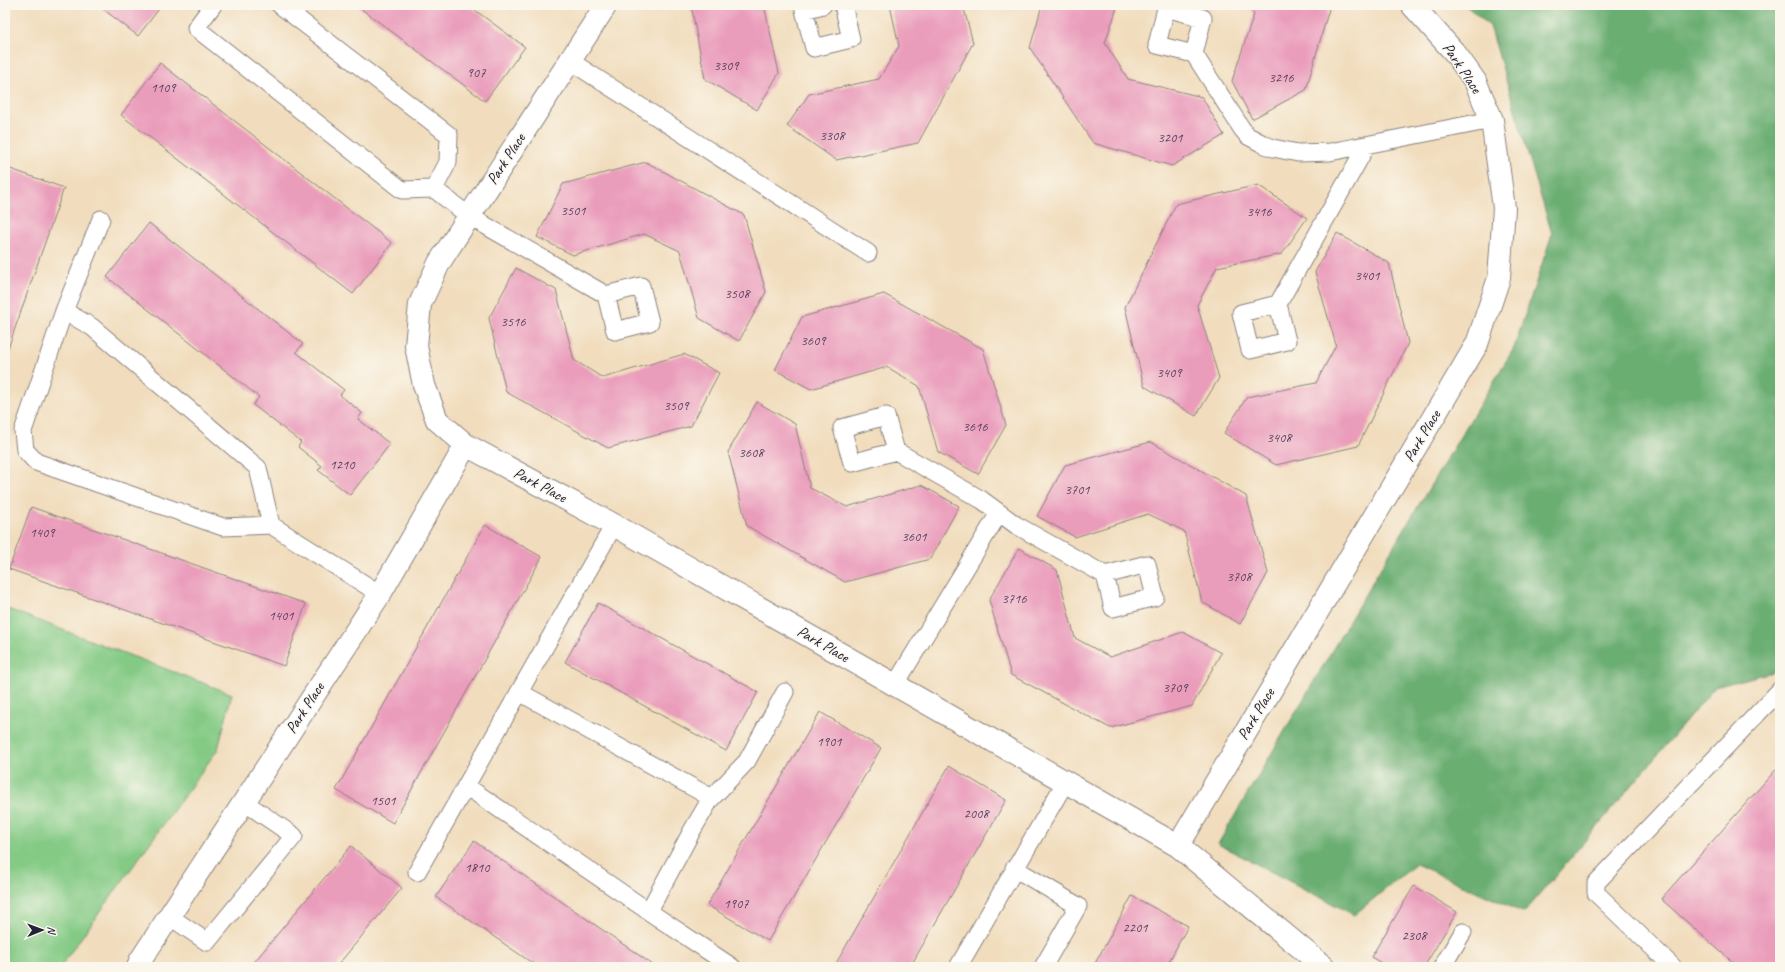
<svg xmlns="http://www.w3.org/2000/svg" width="1785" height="972" viewBox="0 0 1785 972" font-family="Caveat,sans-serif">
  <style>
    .green { fill: #84ca85; stroke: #537660 }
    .forest { fill: #6bae72; stroke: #466856 }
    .building { fill: #ea9cbb }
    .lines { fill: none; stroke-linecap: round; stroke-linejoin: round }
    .service-casing { stroke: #8a807c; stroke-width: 19 }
    .minor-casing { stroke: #8a807c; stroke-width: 24 }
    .service { stroke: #fff; stroke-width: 17 }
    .minor { stroke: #fff; stroke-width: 22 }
    .labels { text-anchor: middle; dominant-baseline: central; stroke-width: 3; stroke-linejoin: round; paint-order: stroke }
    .number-label { font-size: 14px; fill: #54405b }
    .street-label { font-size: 16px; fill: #22223b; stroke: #fbf7ec }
  </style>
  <rect width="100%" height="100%" fill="#fbf7ec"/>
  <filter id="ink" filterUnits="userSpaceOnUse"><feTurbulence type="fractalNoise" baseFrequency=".025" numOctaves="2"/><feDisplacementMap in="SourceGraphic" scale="8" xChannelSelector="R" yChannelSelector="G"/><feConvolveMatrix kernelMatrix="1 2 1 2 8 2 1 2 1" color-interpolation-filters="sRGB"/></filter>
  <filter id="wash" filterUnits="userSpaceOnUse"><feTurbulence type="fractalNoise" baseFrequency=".012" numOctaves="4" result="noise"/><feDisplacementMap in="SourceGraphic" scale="16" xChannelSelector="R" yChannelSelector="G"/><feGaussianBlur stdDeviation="0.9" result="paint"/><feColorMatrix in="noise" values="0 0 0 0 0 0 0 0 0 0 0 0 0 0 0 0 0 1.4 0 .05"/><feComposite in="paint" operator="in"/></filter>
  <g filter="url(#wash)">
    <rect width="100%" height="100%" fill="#f1ddbd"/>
    <path class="green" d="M 5,608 L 232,694 L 218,749 L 60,967 L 5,967 Z"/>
    <path class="forest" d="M 1465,5 L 1780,5 L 1780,670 L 1715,687 L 1524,913 L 1416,864 L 1354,915 L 1218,844 L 1380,569 L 1514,348 L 1552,234 L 1490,26 Z"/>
    <g id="blocks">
      <path class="building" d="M 98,5 L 162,5 L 138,36 Z
        M 356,5 L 468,5 L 525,47 L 485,101 Z
        M 691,5 L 764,5 L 779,73 L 757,110 L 705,79 Z
        M 890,5 L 963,5 L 973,43 L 918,143 L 836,160 L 787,126 L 809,94 L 879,79 L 899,46 Z
        M 1042,5 L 1118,5 L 1105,43 L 1128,79 L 1202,97 L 1224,135 L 1172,166 L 1093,143 L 1030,48 Z
        M 1249,5 L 1326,5 L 1329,9 L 1306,90 L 1252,119 L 1232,81 L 1254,14 Z
        M 160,63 L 392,243 L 353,294 L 121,115 Z
        M 646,162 L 744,215 L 766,292 L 739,341 L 699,318 L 680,251 L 644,234 L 573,255 L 537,237 L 563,184 Z
        M 5,167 L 64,188 L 5,357 Z
        M 1258,185 L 1307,218 L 1282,254 L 1217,267 L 1197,305 L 1219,378 L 1196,416 L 1144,386 L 1125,307 L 1176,204 Z
        M 149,223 L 303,344 L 296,352 L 344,390 L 340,395 L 362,413 L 358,419 L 390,444 L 350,495 L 318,470 L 322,466 L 298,447 L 301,442 L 253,405 L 259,397 L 107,277 Z
        M 1337,233 L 1389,263 L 1408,343 L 1358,446 L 1276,465 L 1224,433 L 1247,397 L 1316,383 L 1336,345 L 1315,272 Z
        M 516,268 L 556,290 L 574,360 L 603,378 L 684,354 L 719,373 L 691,426 L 608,448 L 506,392 L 489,318 Z
        M 884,294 L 983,349 L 1006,425 L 978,474 L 938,452 L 919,386 L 887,367 L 811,389 L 775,370 L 802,317 Z
        M 757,402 L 795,424 L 810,488 L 847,507 L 921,485 L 959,506 L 930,559 L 845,582 L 747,526 L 728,452 Z
        M 1151,442 L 1246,496 L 1268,573 L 1240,624 L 1202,602 L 1184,531 L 1148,514 L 1075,537 L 1037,516 L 1065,465 Z
        M 31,507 L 306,604 L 284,666 L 9,569 Z
        M 485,525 L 542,557 L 393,823 L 336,790 Z
        M 1019,548 L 1057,570 L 1075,638 L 1110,657 L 1183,632 L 1221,653 L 1192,706 L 1110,728 L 1011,675 L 989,600 Z
        M 598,603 L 758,692 L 726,751 L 565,662 Z
        M 820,712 L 881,748 L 768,941 L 707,905 Z
        M 1780,765 L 1780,967 L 1738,967 L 1661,899 Z
        M 949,766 L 1006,800 L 910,967 L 834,967 Z
        M 474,841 L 656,967 L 538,967 L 436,897 Z
        M 351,846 L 402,888 L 336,967 L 250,967 Z
        M 1414,886 L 1457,912 L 1424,967 L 1388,967 L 1371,957 Z
        M 1132,896 L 1188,926 L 1166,967 L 1093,967 Z"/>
    </g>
  </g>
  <g filter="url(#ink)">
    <use href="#blocks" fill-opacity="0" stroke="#8a807c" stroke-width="1"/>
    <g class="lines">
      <defs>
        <path id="service" d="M 213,5 L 196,28 L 402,190 L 434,189 L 469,216 L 606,295 L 641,286 L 650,322 L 615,331 L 606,295
          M 280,5 L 449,135 L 448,162 L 434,189
          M 823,5 L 804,10 L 814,48 L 851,39 L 843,5
          M 1194,54 L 1203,18 L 1166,8 L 1157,45 L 1194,54 L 1242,129 L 1248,136 L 1263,144 L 1273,148 L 1298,153 L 1330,152 L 1492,120
          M 570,61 L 868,253
          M 101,219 L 64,311 L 23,431 L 25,450 L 36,462 L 223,527 L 271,525 L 380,594
          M 1278,304 L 1241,313 L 1250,350 L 1287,341 L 1278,304 L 1367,145
          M 64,311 L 92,327 L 258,468 L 271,525
          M 896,451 L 852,463 L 842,428 L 886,416 L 896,451 L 982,500 L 1016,525 L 1105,575 L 1147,564 L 1155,597 L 1113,608 L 1105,575
          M 895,685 L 999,513
          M 519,692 L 712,798
          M 466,786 L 651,913 L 732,967
          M 1014,868 L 1078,906 L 1043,967
          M 417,872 L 614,525
          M 651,913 L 652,905 L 693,829 L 710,800 L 747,761 L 785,692
          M 169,916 L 207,942 L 294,836 L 244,802
          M 958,967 L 1066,781
          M 1442,967 L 1463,932
          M 1673,967 L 1596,893 L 1596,883 L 1780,690"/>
        <path id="minor" d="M 606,5 L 439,263 L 420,304 L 416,346 L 424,385 L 437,420 L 466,445 L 614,525 L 1178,846 L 1324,967
          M 1178,846 L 1477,344 L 1499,278 L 1504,208 L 1492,120 L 1475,81 L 1455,53 L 1412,5
          M 138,967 L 140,961 L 380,594 L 466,445"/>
      </defs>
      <use href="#service" class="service-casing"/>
      <use href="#minor" class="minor-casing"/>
      <use href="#service" class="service"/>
      <use href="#minor" class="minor"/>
    </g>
  </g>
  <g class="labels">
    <g class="number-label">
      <text x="726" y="65">3309</text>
      <text x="476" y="72">907</text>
      <text x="1281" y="77">3216</text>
      <text x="163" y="87">1109</text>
      <text x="832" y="135">3308</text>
      <text x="1170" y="137">3201</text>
      <text x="573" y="210">3501</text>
      <text x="1259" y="211">3416</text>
      <text x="1367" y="275">3401</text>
      <text x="737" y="293">3508</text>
      <text x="513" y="321">3516</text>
      <text x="813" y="340">3609</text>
      <text x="1169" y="372">3409</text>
      <text x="676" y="405">3509</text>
      <text x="975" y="426">3616</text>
      <text x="1279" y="437">3408</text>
      <text x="751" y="452">3608</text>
      <text x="342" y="464">1210</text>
      <text x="1077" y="489">3701</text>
      <text x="42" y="532">1409</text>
      <text x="914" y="536">3601</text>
      <text x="1239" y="576">3708</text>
      <text x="1014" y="598">3716</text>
      <text x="281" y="615">1401</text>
      <text x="1175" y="687">3709</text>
      <text x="829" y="741">1901</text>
      <text x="383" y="800">1501</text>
      <text x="976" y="813">2008</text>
      <text x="477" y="867">1810</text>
      <text x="736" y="903">1907</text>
      <text x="1135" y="927">2201</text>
      <text x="1414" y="935">2308</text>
    </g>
    <g class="street-label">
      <text transform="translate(1462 68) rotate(56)">Park Place</text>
      <text transform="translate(506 159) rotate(-57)">Park Place</text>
      <text transform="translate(1422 436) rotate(-59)">Park Place</text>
      <text transform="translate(540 485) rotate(28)">Park Place</text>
      <text transform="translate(823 644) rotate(30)">Park Place</text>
      <text transform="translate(305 708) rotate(-57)">Park Place</text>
      <text transform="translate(1256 714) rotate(-59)">Park Place</text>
    </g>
  </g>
  <rect width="1785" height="972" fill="none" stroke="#fbf7ec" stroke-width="20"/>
  <g transform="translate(42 930) rotate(89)" stroke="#fbf7ec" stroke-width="3" paint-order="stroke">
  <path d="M0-3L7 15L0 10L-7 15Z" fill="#22223b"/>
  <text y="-6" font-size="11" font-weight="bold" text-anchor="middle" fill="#22223b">N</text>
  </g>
</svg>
